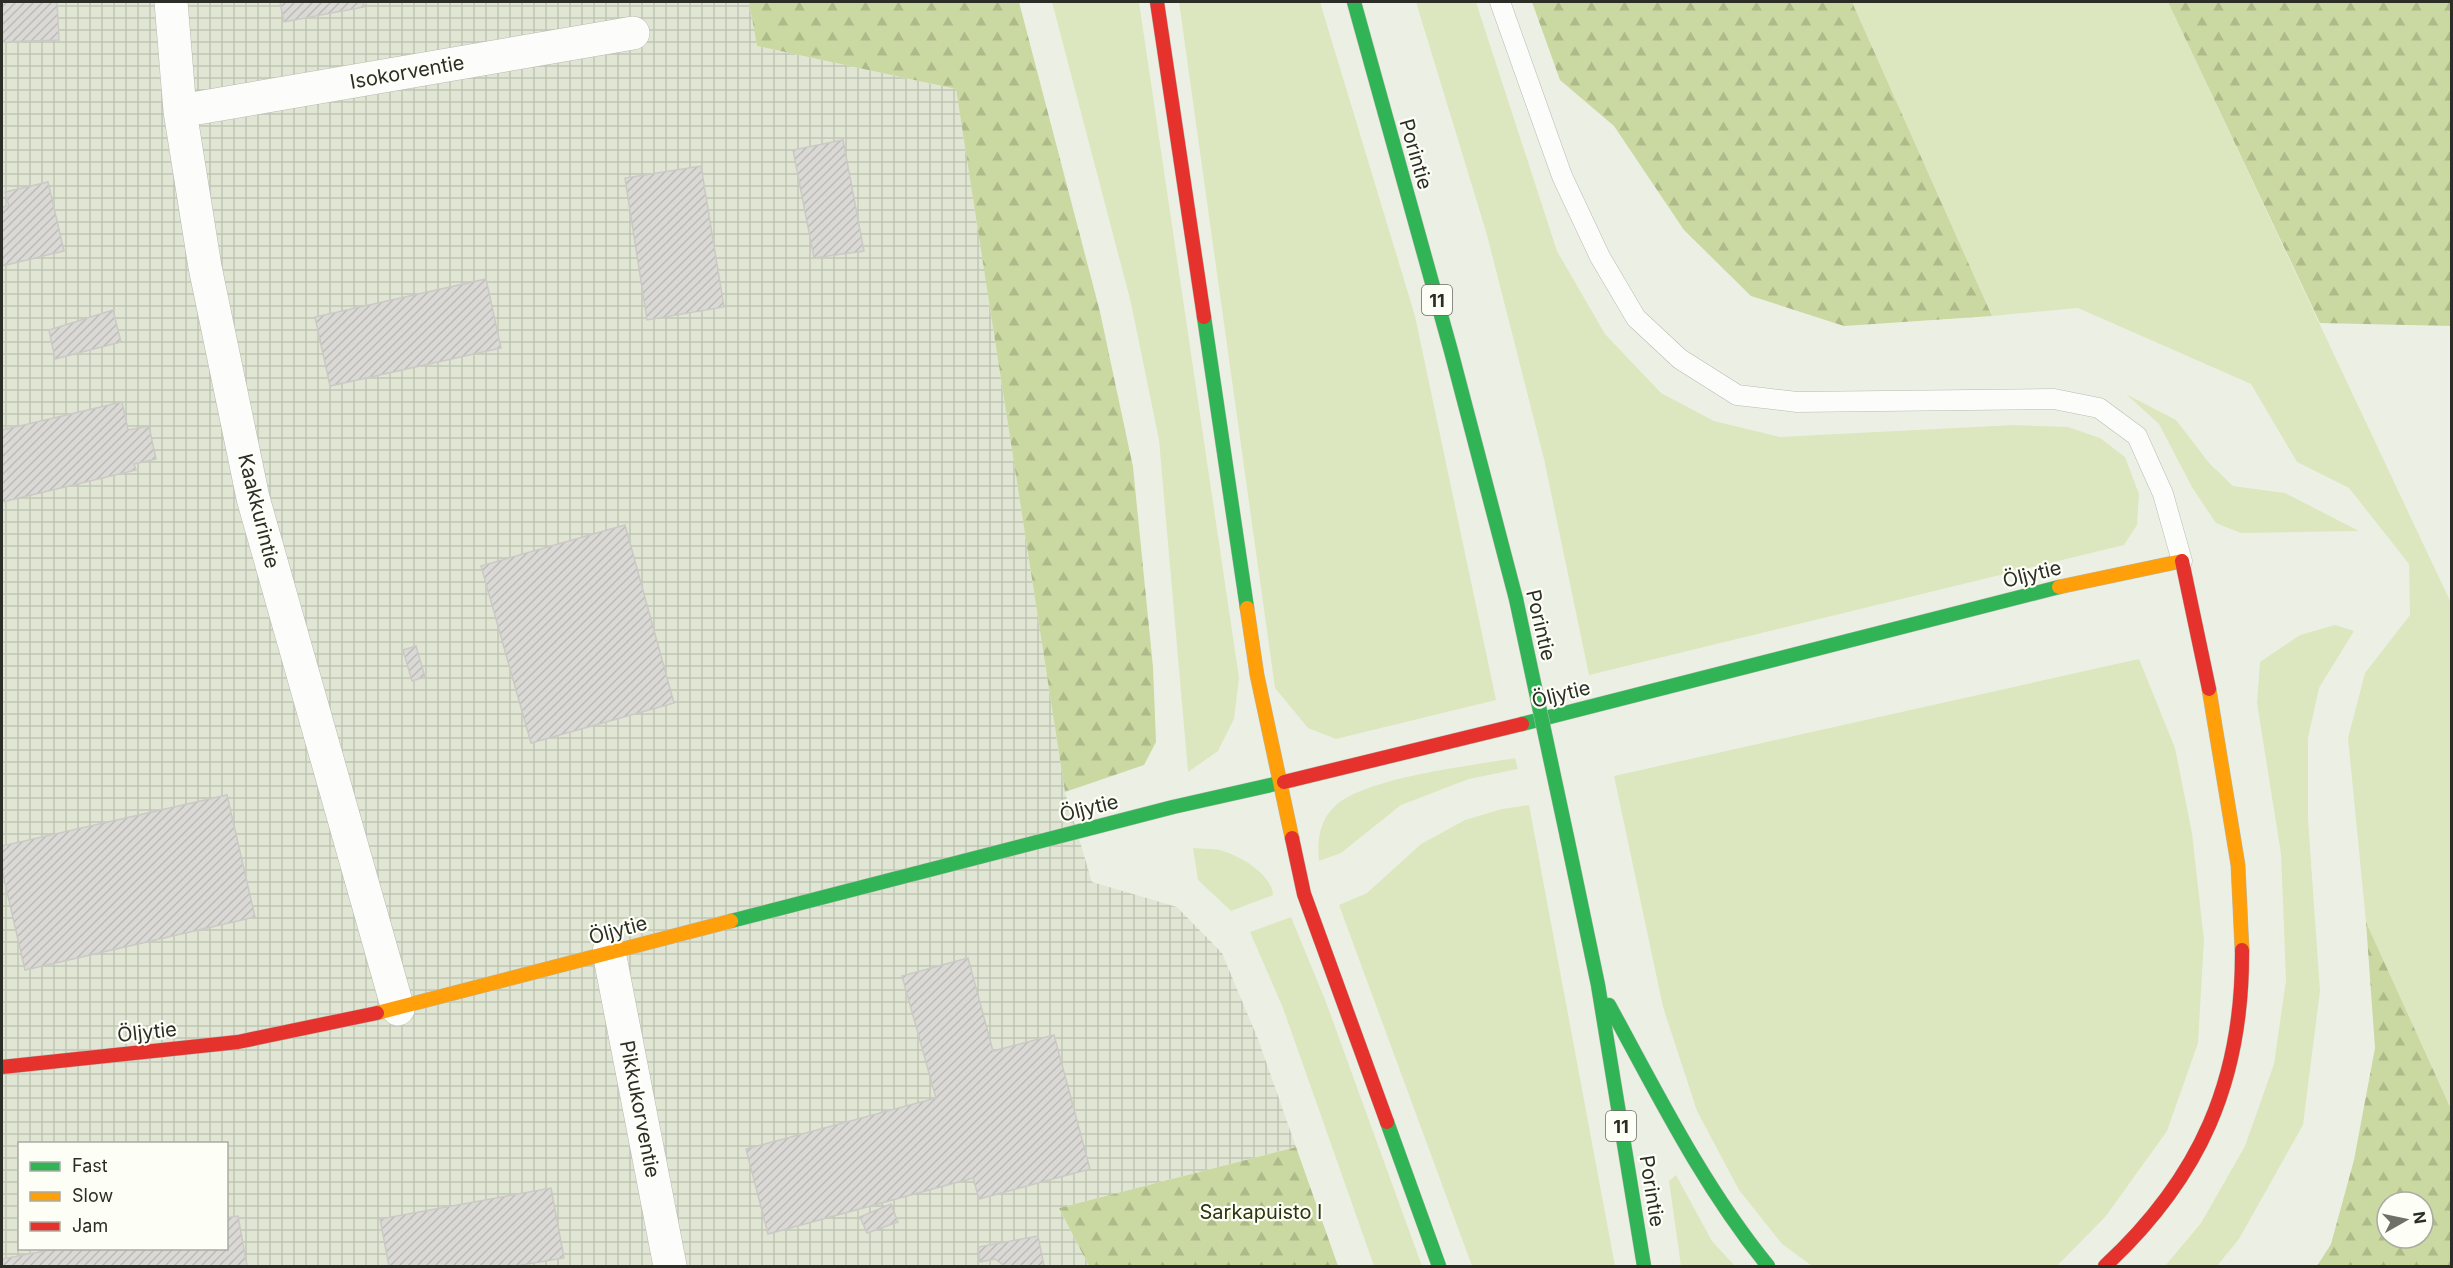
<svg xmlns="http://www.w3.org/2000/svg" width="2453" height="1268" viewBox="0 0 2453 1268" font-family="Inter,sans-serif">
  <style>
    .industrial { fill: url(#industrial-grid); fill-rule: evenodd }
    .grass { fill: #dce7bf }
    .forest { fill: url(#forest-firs); fill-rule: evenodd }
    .building { fill: url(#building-hatch); stroke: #cbc9c5; stroke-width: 1.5 }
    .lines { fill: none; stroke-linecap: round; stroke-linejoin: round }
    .lane-casing { stroke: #b7bab1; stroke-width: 21 }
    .street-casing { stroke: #b7bab1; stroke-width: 34 }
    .fast-casing { stroke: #b7bab1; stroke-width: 15 }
    .slow-casing { stroke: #b7bab1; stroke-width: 15 }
    .jam-casing { stroke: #b7bab1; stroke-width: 15 }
    .lane { stroke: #fcfdfb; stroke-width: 20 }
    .street { stroke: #fcfdfb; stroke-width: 33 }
    .fast { stroke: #30b455; stroke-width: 14 }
    .slow { stroke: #ff9f0a; stroke-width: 14 }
    .jam { stroke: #e5322d; stroke-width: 14 }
    .fast-bridge-casing { stroke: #b7bab1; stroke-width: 15; stroke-linecap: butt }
    .fast-bridge { stroke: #30b455; stroke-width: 14 }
    .labels { text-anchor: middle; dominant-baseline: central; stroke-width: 4.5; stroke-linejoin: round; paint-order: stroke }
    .shield { fill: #fdfff7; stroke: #6a6c65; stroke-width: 1.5 }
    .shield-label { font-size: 18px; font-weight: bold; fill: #2b2d26 }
    .street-label { font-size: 20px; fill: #2b2d26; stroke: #fdfff7 }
    .park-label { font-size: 20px; fill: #2c350e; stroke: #fdfff7 }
  </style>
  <defs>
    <pattern id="industrial-grid" width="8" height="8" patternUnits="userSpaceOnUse" patternTransform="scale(1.5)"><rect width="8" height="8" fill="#e0e6d3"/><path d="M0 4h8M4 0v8" fill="none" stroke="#c0c6b5"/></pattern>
    <pattern id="forest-firs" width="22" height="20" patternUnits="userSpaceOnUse" patternTransform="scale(1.5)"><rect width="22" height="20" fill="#cad8a1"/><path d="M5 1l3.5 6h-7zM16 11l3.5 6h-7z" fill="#aeba8a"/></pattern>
    <pattern id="building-hatch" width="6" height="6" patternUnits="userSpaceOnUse" patternTransform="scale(1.5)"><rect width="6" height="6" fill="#dbd9d5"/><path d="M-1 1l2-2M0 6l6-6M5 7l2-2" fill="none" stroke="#bcbbb7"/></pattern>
  </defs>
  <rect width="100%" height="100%" fill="#ecf0e4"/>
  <path class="industrial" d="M 2,2 L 749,2 L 757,46 L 956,89 L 1065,792 L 1092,882 L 1177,907 L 1222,953 L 1258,1039 L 1296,1147 L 1059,1208 L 1089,1266 L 2,1266 ZM 20,1144 L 226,1144 L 226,1248 L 20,1248 Z"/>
  <path class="grass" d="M 1052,2 L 1139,2 L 1239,678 L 1234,719 L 1218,751 L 1188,772 L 1159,440 L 1131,303 Z
    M 1179,2 L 1320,2 L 1415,316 L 1496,700 L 1336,739 L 1308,728 L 1275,688 Z
    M 1416,2 L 1476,2 L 1557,251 L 1605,334 L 1661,393 L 1714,421 L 1780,437 L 2013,425 L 2068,427 L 2100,438 L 2125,457 L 2139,494 L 2137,525 L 2124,545 L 1589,675 L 1544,459 L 1487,235 Z
    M 1852,2 L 2168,2 L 2451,603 L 2451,1109 L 2366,922 L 2348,738 L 2365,673 L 2410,615 L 2409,564 L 2349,488 L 2297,462 L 2251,384 L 2078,308 L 1992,316 Z
    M 2126,394 L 2176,420 L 2210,464 L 2233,486 L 2285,493 L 2359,531 L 2241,533 L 2216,523 L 2193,489 L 2159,424 Z
    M 2335,625 L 2354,631 L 2319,688 L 2308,738 L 2308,819 L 2320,991 L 2303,1125 L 2239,1239 L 2217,1266 L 2165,1266 L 2201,1223 L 2245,1146 L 2274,1064 L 2286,980 L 2281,854 L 2257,703 L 2260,662 L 2300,635 Z
    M 2139,659 L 2175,748 L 2192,833 L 2204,940 L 2198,1043 L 2167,1131 L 2106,1216 L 2057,1266 L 1812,1266 L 1782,1244 L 1739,1190 L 1697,1111 L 1663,1007 L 1614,776 Z
    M 1515,758 L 1518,769 L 1469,779 L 1401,805 L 1341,853 L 1319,861 C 1317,841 1319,821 1335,806 C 1366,777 1471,766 1515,758 Z
    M 1529,805 L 1615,1266 L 1472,1266 L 1339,905 L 1367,893 L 1421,844 L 1465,820 L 1502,809 Z
    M 1193,848 C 1203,849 1217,848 1226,852 C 1243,858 1272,875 1273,895 L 1231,911 L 1198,880 Z
    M 1291,917 L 1326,1002 L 1422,1266 L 1374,1266 L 1283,1008 L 1250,932 Z
    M 1676,1175 L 1712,1241 L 1735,1266 L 1681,1266 L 1669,1181 Z"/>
  <path class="forest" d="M 749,2 L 1019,2 L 1100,312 L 1133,467 L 1153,667 L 1156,742 L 1144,765 L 1065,792 L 956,89 L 757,46 Z
    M 1532,2 L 1852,2 L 1992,316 L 1844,326 L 1751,296 L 1684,230 L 1614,126 L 1560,80 Z
    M 2168,2 L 2451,2 L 2451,326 L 2320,323 Z
    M 2366,922 L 2451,1109 L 2451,1266 L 2317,1266 L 2331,1244 L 2354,1160 L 2375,1048 ZM 2387,1202 L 2423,1202 L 2423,1238 L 2387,1238 Z
    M 1296,1147 L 1338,1266 L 1089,1266 L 1059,1208 Z"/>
  <path class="building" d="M 2,2 L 57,2 L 59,40 L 2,42 Z
    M 280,2 L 363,2 L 364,7 L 284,22 Z
    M 843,140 L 864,251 L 814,258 L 793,150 Z
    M 701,166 L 724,307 L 647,320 L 625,178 Z
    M 48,182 L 64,251 L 2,266 L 2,207 L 9,206 L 5,192 Z
    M 486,279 L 501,348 L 330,386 L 315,317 Z
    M 113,310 L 121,342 L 55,359 L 49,330 Z
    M 122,402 L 128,430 L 149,426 L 156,459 L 134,464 L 136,470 L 2,502 L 2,430 Z
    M 625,525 L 674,703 L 531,743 L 481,566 Z
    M 416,646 L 425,677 L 412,681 L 403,650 Z
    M 227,795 L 255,917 L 25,970 L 2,870 L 2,846 Z
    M 968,958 L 993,1051 L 1054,1035 L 1090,1169 L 979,1199 L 973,1178 L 768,1234 L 746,1149 L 936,1098 L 902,976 Z
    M 551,1188 L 564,1258 L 516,1266 L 389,1266 L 380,1219 Z
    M 891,1204 L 898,1222 L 867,1233 L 860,1217 Z
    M 238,1216 L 247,1266 L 2,1266 L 2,1259 L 60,1248 L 226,1248 L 226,1218 Z
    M 1038,1236 L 1044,1266 L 1005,1266 L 995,1259 L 980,1262 L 978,1247 Z"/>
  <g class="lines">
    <defs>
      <path id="lane" d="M 1500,2 L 1562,176 L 1600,257 L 1636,318 L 1680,359 L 1737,395 L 1797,402 L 2054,399 L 2099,408 L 2137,436 L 2163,494 L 2182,561"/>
      <path id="street" d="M 171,2 L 180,111 L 205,267 L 253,498 L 398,1009
        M 180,111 L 633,33
        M 609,952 L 670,1266"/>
      <path id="fast" d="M 1354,2 L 1451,351 L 1516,599
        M 1204,317 L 1247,608
        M 1522,724 L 2059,587
        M 1567,837 L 1598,985 L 1644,1266
        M 731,921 L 1173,807 L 1284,782
        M 1609,1005 C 1658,1095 1703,1186 1768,1266
        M 1387,1122 L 1439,1266"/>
      <path id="slow" d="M 2059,587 L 2182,561
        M 1247,608 L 1257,675 L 1292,838
        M 2209,689 L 2238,865 L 2242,950
        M 377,1013 L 731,921"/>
      <path id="jam" d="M 1157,2 L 1204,317
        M 2182,561 L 2209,689
        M 1284,782 L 1522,724
        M 1292,838 L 1304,894 L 1387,1122
        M 2,1067 L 238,1042 L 377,1013
        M 2105,1266 C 2200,1178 2243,1081 2242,950"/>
    </defs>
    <use href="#lane" class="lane-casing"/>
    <use href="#street" class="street-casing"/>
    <use href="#fast" class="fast-casing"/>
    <use href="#slow" class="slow-casing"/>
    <use href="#jam" class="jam-casing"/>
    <use href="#lane" class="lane"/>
    <use href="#street" class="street"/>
    <use href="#fast" class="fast"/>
    <use href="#slow" class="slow"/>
    <use href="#jam" class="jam"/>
    <defs>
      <path id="fast-bridge" d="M 1516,599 L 1567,837"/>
    </defs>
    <use href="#fast-bridge" class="fast-bridge-casing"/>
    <use href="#fast-bridge" class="fast-bridge"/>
  </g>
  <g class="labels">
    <g class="shield">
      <rect x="1422" y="285" width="30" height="30" rx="4.5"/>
      <rect x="1606" y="1111" width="30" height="30" rx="4.5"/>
    </g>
    <g class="shield-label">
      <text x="1437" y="300">11</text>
      <text x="1621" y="1126">11</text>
    </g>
    <g class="street-label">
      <text transform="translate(407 72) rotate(-10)">Isokorventie</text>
      <text transform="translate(1416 154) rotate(74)">Porintie</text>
      <text transform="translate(259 511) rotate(76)">Kaakkurintie</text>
      <text transform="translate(2032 574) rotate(-14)">Öljytie</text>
      <text transform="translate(1541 625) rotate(77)">Porintie</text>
      <text transform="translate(1561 694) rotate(-14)">Öljytie</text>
      <text transform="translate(1089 808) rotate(-14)">Öljytie</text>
      <text transform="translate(618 930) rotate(-15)">Öljytie</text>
      <text transform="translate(147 1032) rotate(-6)">Öljytie</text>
      <text transform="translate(640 1109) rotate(79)">Pikkukorventie</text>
      <text transform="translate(1652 1191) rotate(81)">Porintie</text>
    </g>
    <g class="park-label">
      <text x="1261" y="1212">Sarkapuisto I</text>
    </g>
  </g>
  <rect width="2453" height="1268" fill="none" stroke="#2b2d26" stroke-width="6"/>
  <rect x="18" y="1142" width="210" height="108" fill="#fdfff7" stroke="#a9aba3" stroke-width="1.5"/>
  <rect x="30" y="1162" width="30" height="9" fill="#30b455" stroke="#a9aba3" stroke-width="1.5"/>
  <text x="72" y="1172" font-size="18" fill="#2b2d26">Fast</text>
  <rect x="30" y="1192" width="30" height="9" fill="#ff9f0a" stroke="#a9aba3" stroke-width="1.5"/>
  <text x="72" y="1202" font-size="18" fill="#2b2d26">Slow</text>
  <rect x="30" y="1222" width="30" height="9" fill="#e5322d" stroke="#a9aba3" stroke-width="1.5"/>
  <text x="72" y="1232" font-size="18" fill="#2b2d26">Jam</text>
  <g transform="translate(2405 1220) rotate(81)"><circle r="28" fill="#fdfff7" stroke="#a9aba3" stroke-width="1.5"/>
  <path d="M0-4.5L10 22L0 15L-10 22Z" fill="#6f7168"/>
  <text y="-9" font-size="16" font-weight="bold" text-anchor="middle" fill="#2b2d26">N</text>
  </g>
</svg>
